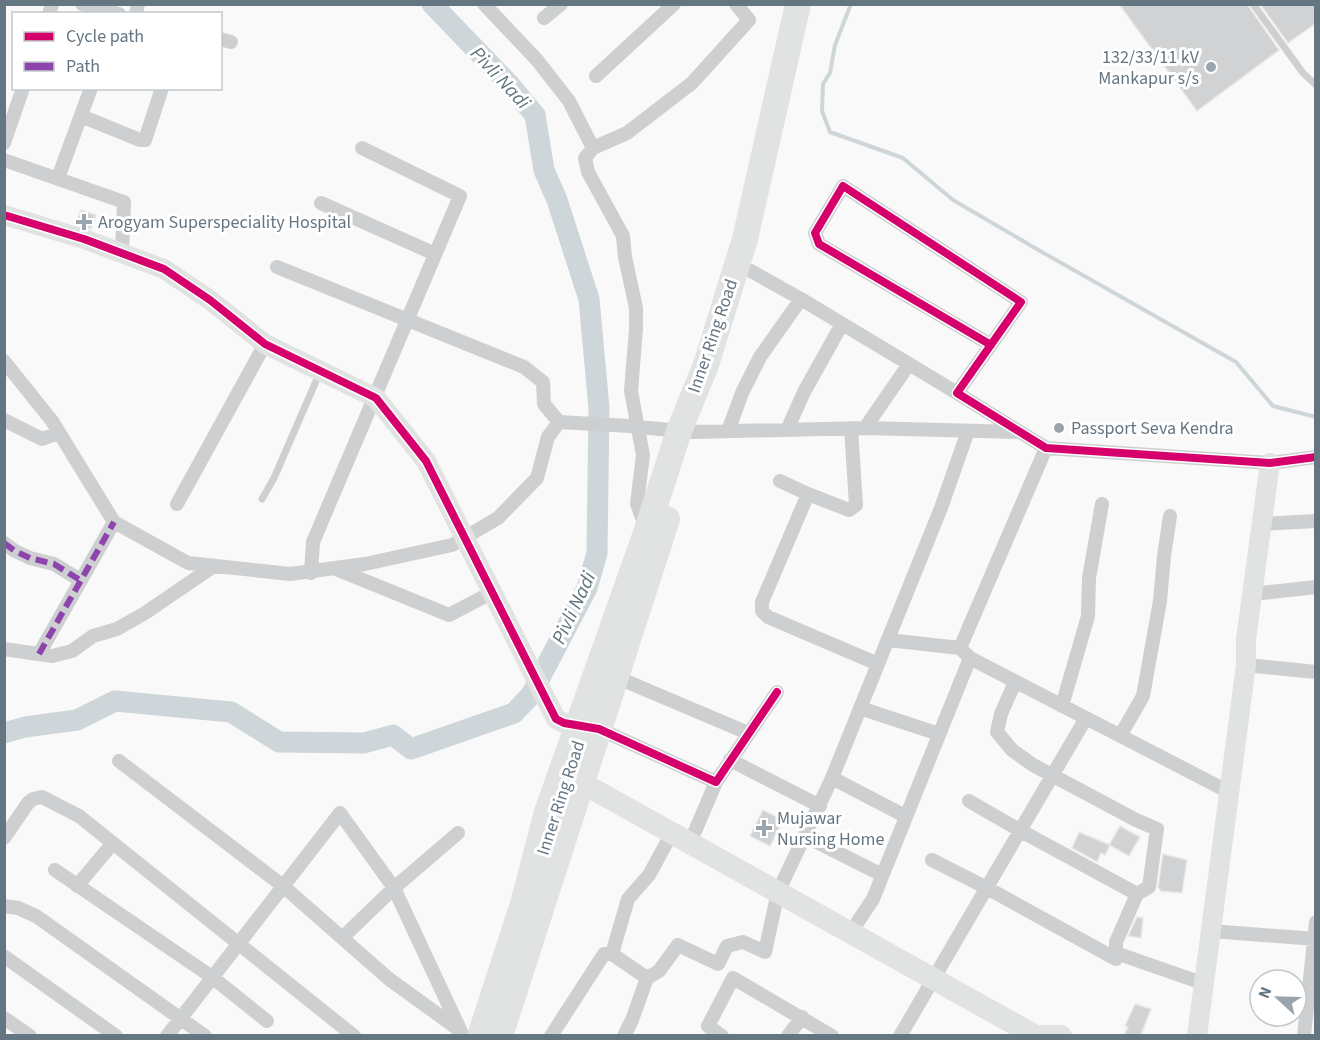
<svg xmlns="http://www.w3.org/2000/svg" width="1320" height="1040" viewBox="0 0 1320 1040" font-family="'Source Sans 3',sans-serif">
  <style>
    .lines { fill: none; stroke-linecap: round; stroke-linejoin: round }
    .stream { stroke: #ced6d9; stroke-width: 4 }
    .river { stroke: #ced6d9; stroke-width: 21 }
    .building { fill: #d0d2d3; stroke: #e8e8e8; stroke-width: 1.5 }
    .lane { stroke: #cecfd0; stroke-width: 7 }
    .street { stroke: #cecfd0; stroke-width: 14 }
    .secondary { stroke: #e1e2e2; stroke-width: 20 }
    .primary { stroke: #e1e2e2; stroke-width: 22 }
    .highway { stroke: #e1e2e2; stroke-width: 26 }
    .quiet { stroke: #8e44ad; stroke-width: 6; stroke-dasharray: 12 6; stroke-linecap: butt }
    .cycleway-casing { stroke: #fff; stroke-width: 11 }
    .cycleway { stroke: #d6006c; stroke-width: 8 }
    .poi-dot { fill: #99a4ac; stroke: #fff; stroke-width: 2 }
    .labels { text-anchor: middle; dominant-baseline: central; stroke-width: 6; stroke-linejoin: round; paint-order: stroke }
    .poi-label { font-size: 18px; fill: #657683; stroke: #fff; text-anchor: start }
    .street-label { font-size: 18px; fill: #657683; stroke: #fff }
    .water-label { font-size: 20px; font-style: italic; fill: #60757c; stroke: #fff }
  </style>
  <rect width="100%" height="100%" fill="#f9f9f9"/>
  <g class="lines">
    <path class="stream" d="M 851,4 L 835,45 L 830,73 L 823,84 L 822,111 L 830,132 L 903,158 L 953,200 L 1035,248 L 1236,362 L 1273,406 L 1316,417"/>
    <path class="river" d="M 4,733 L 25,727 L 77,720 L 115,701 L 231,712 L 279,742 L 364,743 L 393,735 L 411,749 L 514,713 L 531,695 L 587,588 L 597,553 L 599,408 L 589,299 L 557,200 L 544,170 L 535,115 L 509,84 L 432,4"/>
  </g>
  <path class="building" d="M 1119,4 L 1247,4 L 1279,50 L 1197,111 Z
    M 1260,4 L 1316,4 L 1316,23 L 1288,43 Z
    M 81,210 L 96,215 L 91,229 L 76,224 Z
    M 763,810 L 783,820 L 770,846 L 750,836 Z
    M 1120,826 L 1140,837 L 1129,856 L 1109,845 Z
    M 1079,832 L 1110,845 L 1105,855 L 1101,853 L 1097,862 L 1072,848 Z
    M 1163,854 L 1187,860 L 1182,893 L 1161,891 L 1158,887 Z
    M 1137,917 L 1143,918 L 1141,938 L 1128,936 Z
    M 1135,1004 L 1151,1009 L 1141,1035 L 1124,1035 L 1128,1027 L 1125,1026 Z"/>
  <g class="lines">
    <path class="lane" d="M 1253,4 L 1303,73 L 1316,85
      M 262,499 L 274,478 L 320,372"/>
    <path class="street" d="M 82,4 L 119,14
      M 484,4 L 537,60 L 569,101 L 593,148
      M 49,14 L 52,4
      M 136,14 L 138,4
      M 544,18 L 561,4
      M 220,39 L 231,42
      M 596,76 L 674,4
      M 81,116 L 140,140 L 145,140 L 162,88
      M 4,143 L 23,88
      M 4,160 L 124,202 L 122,252
      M 58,178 L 91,88
      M 321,203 L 435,254
      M 737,266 L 751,271 L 801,299 L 909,364
      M 277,267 L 524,367 L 543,382 L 544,404 L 559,422 L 630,426 L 679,431
      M 991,345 L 819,244 L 815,233 L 843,186 L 1021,302 L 957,393 L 1046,448 L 1270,463 L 1316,457
      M 4,361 L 52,421 L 114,522 L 188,563 L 290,574 L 365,564 L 452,545 L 498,518 L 537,478 L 548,437 L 559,422
      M 4,420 L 42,439 L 59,433
      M 865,428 L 909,364 L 957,393
      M 787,430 L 804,392 L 842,324
      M 728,431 L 742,393 L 760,357 L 801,299
      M 693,432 L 865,428 L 1018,432
      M 1046,448 L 960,648 L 970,658 L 1229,792
      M 780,481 L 808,494 L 762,602 L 762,611 L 768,617 L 878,664
      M 808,494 L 849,510 L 856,505 L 851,428
      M 177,504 L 265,344
      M 1262,524 L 1316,521
      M 646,528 L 637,504 L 643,455 L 631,391 L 636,329 L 636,308 L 625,257 L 623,236 L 588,172 L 585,158 L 593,148 L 627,133 L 692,83 L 749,20 L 736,4
      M 4,543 L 15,551 L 30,558 L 54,564 L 80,580
      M 336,569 L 449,615 L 493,592
      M 311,573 L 313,542 L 460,196 L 362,148
      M 1253,594 L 1316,587
      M 888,640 L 960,648
      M 4,649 L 52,656 L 72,651 L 93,636 L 117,629 L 145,613 L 214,566
      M 39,654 L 114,522
      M 1246,665 L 1316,672
      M 616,677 L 748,733
      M 1015,682 L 1001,714 L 997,732 L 1012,750 L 1033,765 L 1136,820 L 1157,829 L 1149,887 L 1137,894
      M 1062,706 L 1088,616 L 1089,578 L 1102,504
      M 860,708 L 939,734
      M 599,729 L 716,782 L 777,692
      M 1120,736 L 1143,696 L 1160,601 L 1164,556 L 1170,516
      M 730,760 L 820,806
      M 119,761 L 283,886 L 389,979 L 458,1029
      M 832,778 L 905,816
      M 805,836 L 882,875
      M 4,838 L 28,803 L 33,799 L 42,797 L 79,816 L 354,1036
      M 690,843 L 716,782
      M 932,860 L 987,888 L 1116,959 L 1116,942 L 1137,894 L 1021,831 L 969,801
      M 55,870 L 212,977 L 267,1021
      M 77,886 L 113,843
      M 4,906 L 18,908 L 36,916 L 205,1036
      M 1211,931 L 1316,939
      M 851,932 L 873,899 L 970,658
      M 342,938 L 394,888 L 458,833
      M 1116,953 L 1205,984
      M 5,957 L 116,1036
      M 647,978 L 659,971 L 678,945 L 718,964 L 727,946 L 743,942 L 765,952 L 778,892 L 832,778 L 941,508 L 968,431
      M 4,1018 L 30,1036
      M 167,1036 L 340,813 L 394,888 L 463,1036
      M 551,1036 L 604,954 L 612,954
      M 624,1036 L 632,1020 L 647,978 L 612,954 L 628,899 L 649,875 L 672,833
      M 722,1036 L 708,1026 L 733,978 L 832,1036
      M 788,1036 L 802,1017
      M 900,1036 L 1086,718
      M 1304,1036 L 1316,922"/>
    <path class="secondary" d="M 4,215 L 84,239 L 164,269 L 210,300 L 265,344 L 376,398 L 426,461 L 556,719 L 564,723 L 590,727
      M 1197,1036 L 1246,665 L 1246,639 L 1270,463"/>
    <path class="primary" d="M 569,774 L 582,783 L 1036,1036
      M 1041,1036 L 1061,1036"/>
    <path class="highway" d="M 480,1036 L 523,904 L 547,812 L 647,530 L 679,431 L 706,365 L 745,239 L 798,4
      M 500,1036 L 667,519"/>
    <path class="quiet" d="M 4,543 L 15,551 L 30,558 L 54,564 L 80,580
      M 39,654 L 114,522"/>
    <defs>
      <path id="cycleway" d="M 4,215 L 84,239 L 164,269 L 210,300 L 265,344 L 376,398 L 426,461 L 556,719 L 564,723 L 599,729 L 716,782 L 777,692
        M 991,345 L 819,244 L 815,233 L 843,186 L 1021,302 L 957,393 L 1046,448 L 1270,463 L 1316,457"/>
    </defs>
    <use href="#cycleway" class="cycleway-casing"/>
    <use href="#cycleway" class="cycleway"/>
  </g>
  <g class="poi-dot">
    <circle cx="1211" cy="67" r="6"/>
    <path d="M81 213h6v6h6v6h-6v6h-6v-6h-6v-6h6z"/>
    <circle cx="1059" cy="428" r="6"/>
    <path d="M761 819h6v6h6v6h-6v6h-6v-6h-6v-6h6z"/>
  </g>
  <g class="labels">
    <g class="poi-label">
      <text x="1199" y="57" text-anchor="end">132/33/11 kV<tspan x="1199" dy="21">Mankapur s/s</tspan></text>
      <text x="98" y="222">Arogyam Superspeciality Hospital</text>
      <text x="1071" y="428">Passport Seva Kendra</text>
      <text x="777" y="818">Mujawar<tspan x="777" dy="21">Nursing Home</tspan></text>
    </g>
    <g class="street-label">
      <text transform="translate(713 336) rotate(-71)">Inner Ring Road</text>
      <text transform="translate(561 798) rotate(-72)">Inner Ring Road</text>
    </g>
    <g class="water-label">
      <text transform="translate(500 78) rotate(47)">Pivli Nadi</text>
      <text transform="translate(574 608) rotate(-65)">Pivli Nadi</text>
    </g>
  </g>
  <rect width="1320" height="1040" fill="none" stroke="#657683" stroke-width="12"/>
  <rect x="12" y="12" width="210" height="78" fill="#ffffff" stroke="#c1c8cd" stroke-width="1.5"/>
  <rect x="24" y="32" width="30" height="9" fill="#d6006c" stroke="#c1c8cd" stroke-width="1.5"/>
  <text x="66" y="42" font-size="18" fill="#657683">Cycle path</text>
  <rect x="24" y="62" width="30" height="9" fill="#8e44ad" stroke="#c1c8cd" stroke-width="1.5"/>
  <text x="66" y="72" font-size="18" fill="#657683">Path</text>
  <g transform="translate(1278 998) rotate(292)"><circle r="28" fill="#ffffff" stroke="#c1c8cd" stroke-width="1.5"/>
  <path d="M0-4.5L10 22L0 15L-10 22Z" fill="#99a4ac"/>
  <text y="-9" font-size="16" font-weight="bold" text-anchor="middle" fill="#657683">N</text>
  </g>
</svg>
